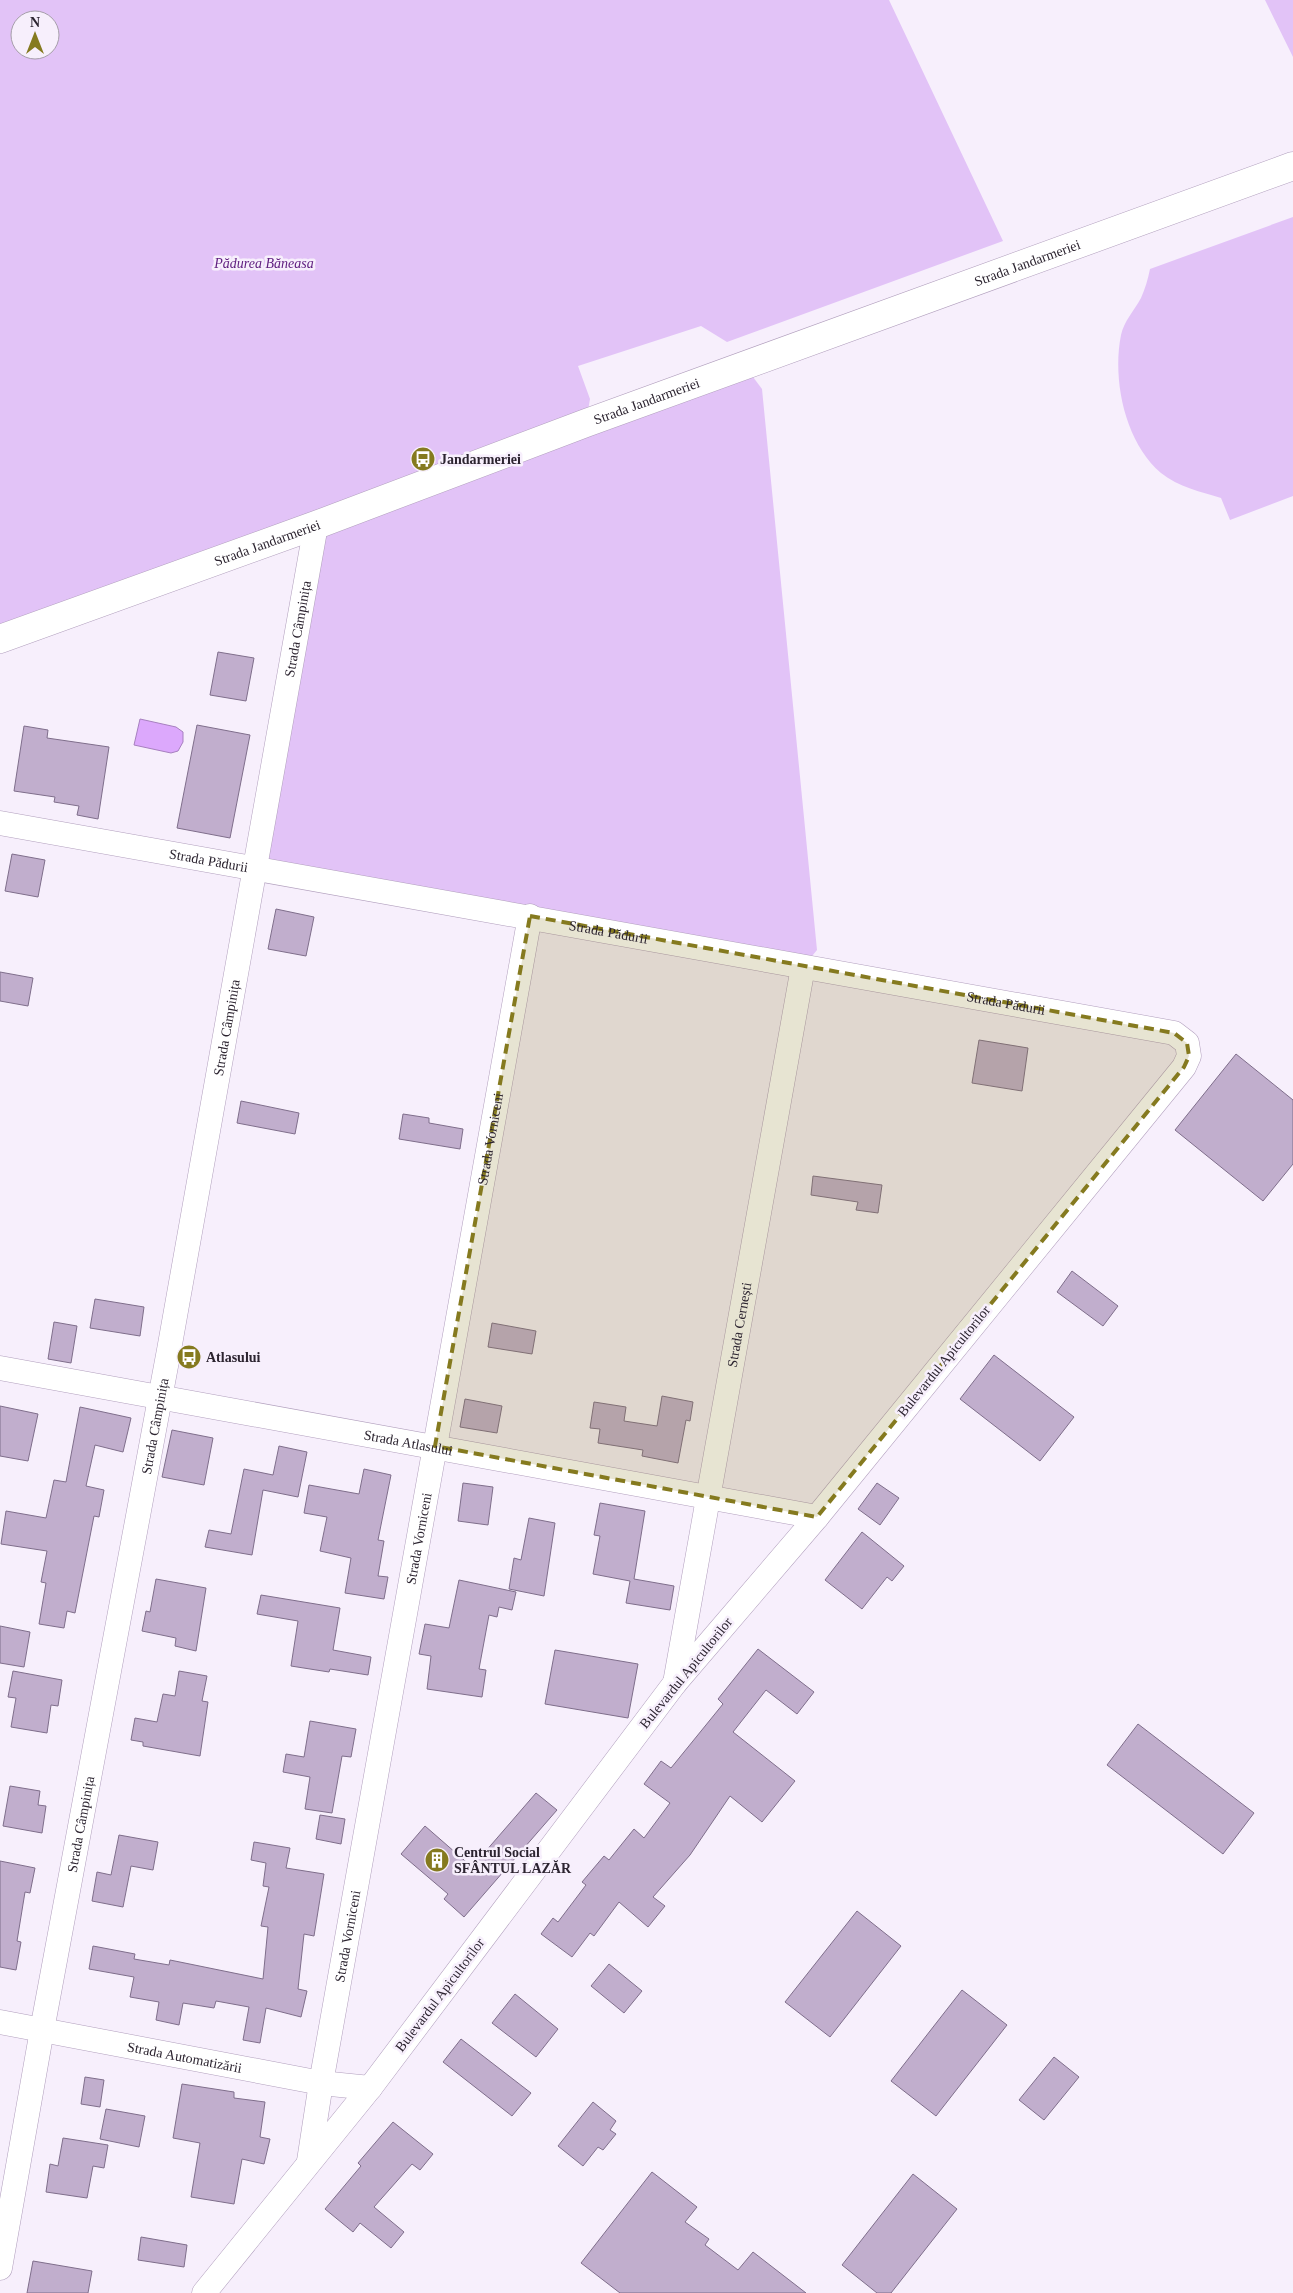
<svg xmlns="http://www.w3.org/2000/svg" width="1293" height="2293" viewBox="0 0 1293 2293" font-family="Georgia,serif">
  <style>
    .green { fill: #e2c3f7; fill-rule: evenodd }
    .water { fill: #dca8fc; stroke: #a780bf }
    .building { fill: #c1aecd; stroke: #7f6e8b }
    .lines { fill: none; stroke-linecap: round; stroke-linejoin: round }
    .street-casing { stroke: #b19fbd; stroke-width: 25 }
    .secondary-casing { stroke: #b19fbd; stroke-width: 29 }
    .street { stroke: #fff; stroke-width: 24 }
    .secondary { stroke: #fff; stroke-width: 28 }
    .marked { fill: #857a1f; fill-opacity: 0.2; stroke: #857a1f; stroke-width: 4; stroke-dasharray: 10 6; stroke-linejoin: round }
    .labels { text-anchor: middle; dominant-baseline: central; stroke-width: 5; stroke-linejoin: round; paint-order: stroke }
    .street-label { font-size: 14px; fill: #2c2430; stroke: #f7effc }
    .park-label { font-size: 14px; font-style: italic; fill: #612081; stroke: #f7effc }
    .poi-label { font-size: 14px; font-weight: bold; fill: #2c2430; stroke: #f7effc; text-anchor: start }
  </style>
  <rect width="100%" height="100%" fill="#f7effc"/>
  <path class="green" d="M 0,0 L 889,0 L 1003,241 L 727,342 L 701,326 L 578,366 L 590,399 L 586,422 L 744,365 L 762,389 L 817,950 L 803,967 L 255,867 L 316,526 L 0,639 ZM 20,20 L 50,20 L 50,50 L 20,50 Z
    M 1265,0 L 1293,0 L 1293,57 Z
    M 1293,217 L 1293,496 L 1230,520 L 1221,498 C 1202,492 1178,487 1161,473 C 1125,442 1112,380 1121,335 C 1124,321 1134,311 1141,298 C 1145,289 1148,279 1150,269 Z"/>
  <path class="water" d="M 140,719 L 176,727 L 183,732 L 183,742 L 178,751 L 171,753 L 134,745 Z"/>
  <path class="building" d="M 218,652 L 254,658 L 246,701 L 210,695 Z
    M 197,725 L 250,735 L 230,838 L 177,828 Z
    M 24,726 L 48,730 L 47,738 L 109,747 L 98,819 L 77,815 L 79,806 L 54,802 L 55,797 L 14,791 Z
    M 12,854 L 45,860 L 38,897 L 5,891 Z
    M 276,909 L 314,917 L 306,956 L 268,949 Z
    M 0,972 L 33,978 L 28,1006 L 0,1001 Z
    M 979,1040 L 1028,1048 L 1022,1091 L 972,1083 Z
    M 1236,1054 L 1293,1100 L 1293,1164 L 1263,1201 L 1175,1130 Z
    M 241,1101 L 299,1113 L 295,1134 L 237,1123 Z
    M 403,1114 L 429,1118 L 429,1123 L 463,1129 L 460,1149 L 399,1139 Z
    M 813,1176 L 882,1185 L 878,1213 L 856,1210 L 858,1202 L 811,1195 Z
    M 1072,1271 L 1118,1306 L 1103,1326 L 1057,1292 Z
    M 95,1299 L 144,1307 L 140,1336 L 90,1328 Z
    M 54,1322 L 77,1326 L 71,1363 L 48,1359 Z
    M 492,1323 L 536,1331 L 532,1354 L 488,1347 Z
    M 994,1355 L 1074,1417 L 1040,1461 L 960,1399 Z
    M 662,1396 L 693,1402 L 690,1421 L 686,1420 L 678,1463 L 642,1456 L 643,1450 L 598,1443 L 600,1429 L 590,1428 L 594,1402 L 626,1407 L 624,1421 L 657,1426 Z
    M 465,1399 L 502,1406 L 497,1433 L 460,1427 Z
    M 0,1406 L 38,1414 L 28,1461 L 0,1456 Z
    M 80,1407 L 131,1418 L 123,1452 L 95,1445 L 86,1486 L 104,1490 L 99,1517 L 94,1516 L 75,1613 L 67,1611 L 64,1628 L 39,1624 L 46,1583 L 41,1582 L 47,1551 L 1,1544 L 6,1511 L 46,1518 L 54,1480 L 66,1482 Z
    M 172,1430 L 213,1438 L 204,1485 L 162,1477 Z
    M 279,1446 L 307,1452 L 298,1497 L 263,1490 L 252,1555 L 205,1547 L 209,1530 L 231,1534 L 244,1469 L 273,1475 Z
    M 364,1469 L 391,1475 L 378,1540 L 384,1541 L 378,1576 L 388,1577 L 384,1599 L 345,1593 L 351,1558 L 320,1551 L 327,1517 L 304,1513 L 309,1485 L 359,1494 Z
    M 463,1483 L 493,1487 L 488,1525 L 458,1521 Z
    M 877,1483 L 899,1498 L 880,1525 L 858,1509 Z
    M 600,1503 L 645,1511 L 634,1579 L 674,1586 L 670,1610 L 626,1603 L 630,1581 L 593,1574 L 600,1536 L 594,1535 Z
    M 529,1518 L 555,1523 L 544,1596 L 509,1589 L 514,1558 L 521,1560 Z
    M 862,1532 L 904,1566 L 892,1581 L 887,1577 L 862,1609 L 825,1580 Z
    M 156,1579 L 206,1588 L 196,1651 L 175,1646 L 176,1638 L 142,1631 L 146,1611 L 150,1612 Z
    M 459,1580 L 516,1592 L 512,1610 L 499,1607 L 497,1617 L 489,1615 L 479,1669 L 486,1670 L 482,1697 L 427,1689 L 431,1656 L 419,1654 L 425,1624 L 449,1628 Z
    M 261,1595 L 340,1608 L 333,1650 L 371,1657 L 368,1675 L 330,1669 L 329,1672 L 291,1666 L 298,1621 L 257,1614 Z
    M 0,1626 L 30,1632 L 24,1667 L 0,1663 Z
    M 758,1649 L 814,1692 L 797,1714 L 766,1690 L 733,1732 L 795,1781 L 762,1822 L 730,1796 L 690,1855 L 653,1897 L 665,1906 L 648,1927 L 619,1902 L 594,1936 L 590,1933 L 572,1957 L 541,1934 L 553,1918 L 558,1922 L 586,1885 L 582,1882 L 604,1856 L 609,1860 L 634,1829 L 644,1838 L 670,1803 L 644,1784 L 661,1761 L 671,1768 L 723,1704 L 718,1699 Z
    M 555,1650 L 638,1664 L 628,1718 L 545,1704 Z
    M 13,1671 L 62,1680 L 58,1706 L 51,1705 L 47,1733 L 11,1727 L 16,1698 L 8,1697 Z
    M 179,1671 L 207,1676 L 202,1701 L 208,1702 L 200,1756 L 143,1746 L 143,1742 L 131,1740 L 135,1718 L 157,1722 L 163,1694 L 175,1696 Z
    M 310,1721 L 356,1729 L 351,1757 L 342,1756 L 332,1813 L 305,1809 L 310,1777 L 283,1772 L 286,1754 L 304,1757 Z
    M 1138,1724 L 1254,1813 L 1223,1854 L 1107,1765 Z
    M 10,1786 L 40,1791 L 38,1805 L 46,1806 L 42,1833 L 3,1826 Z
    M 536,1793 L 557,1810 L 464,1917 L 444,1899 L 448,1894 L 401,1854 L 425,1826 L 472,1867 Z
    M 320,1815 L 345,1819 L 341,1844 L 316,1839 Z
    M 119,1835 L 158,1842 L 153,1870 L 131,1866 L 123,1907 L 92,1901 L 97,1872 L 111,1875 Z
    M 254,1842 L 290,1848 L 286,1868 L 324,1874 L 314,1936 L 304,1934 L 298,1989 L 307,1991 L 301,2017 L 266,2008 L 260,2043 L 243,2040 L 249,2007 L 216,2001 L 214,2008 L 183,2003 L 179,2025 L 156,2020 L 159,2002 L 130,1997 L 134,1977 L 89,1969 L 93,1946 L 135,1954 L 134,1959 L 169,1965 L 170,1960 L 263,1979 L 268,1927 L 261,1926 L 269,1887 L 263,1886 L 266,1863 L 251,1860 Z
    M 0,1861 L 35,1868 L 30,1893 L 25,1892 L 17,1941 L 21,1942 L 16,1970 L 0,1967 Z
    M 857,1911 L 901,1946 L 830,2037 L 785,2002 Z
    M 609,1964 L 642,1991 L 624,2013 L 591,1986 Z
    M 962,1990 L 1007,2025 L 936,2116 L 891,2081 Z
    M 515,1994 L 558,2029 L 536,2057 L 492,2023 Z
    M 461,2039 L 531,2093 L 512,2116 L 443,2062 Z
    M 1054,2057 L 1079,2077 L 1044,2120 L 1019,2100 Z
    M 85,2077 L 104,2080 L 100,2107 L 81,2104 Z
    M 182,2084 L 234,2092 L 234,2098 L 265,2102 L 260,2137 L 270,2139 L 264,2164 L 242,2159 L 234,2204 L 191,2197 L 200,2143 L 173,2138 Z
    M 593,2102 L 616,2121 L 610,2130 L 616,2134 L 603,2150 L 598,2147 L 583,2166 L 558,2146 Z
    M 106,2109 L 145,2116 L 139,2147 L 100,2139 Z
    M 393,2122 L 433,2154 L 420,2170 L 412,2164 L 374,2207 L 404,2232 L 391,2248 L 360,2223 L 353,2232 L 325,2209 L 361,2166 L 358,2163 Z
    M 63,2138 L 108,2145 L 104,2168 L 93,2166 L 87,2198 L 46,2192 L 50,2164 L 58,2166 Z
    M 652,2172 L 697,2207 L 685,2222 L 709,2239 L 705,2245 L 738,2270 L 753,2252 L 806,2293 L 620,2293 L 581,2263 Z
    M 913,2174 L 957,2209 L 891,2293 L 877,2293 L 842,2265 Z
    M 141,2237 L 187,2245 L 184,2267 L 138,2260 Z
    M 33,2261 L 92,2271 L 88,2293 L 27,2293 Z"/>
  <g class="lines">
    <defs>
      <g id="street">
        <path id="s1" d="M 0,823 L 1174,1033 L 1187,1043 L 1189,1056 L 1184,1067 L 817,1517 L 675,1683 L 370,2088 L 204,2293"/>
        <path id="s2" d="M 0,1368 L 817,1517"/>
        <path id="s3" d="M 675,1683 L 803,967"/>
        <path id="s4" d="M 0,2022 L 321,2083 L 370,2088"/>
        <path id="s5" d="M 309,2161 L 321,2083 L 530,916"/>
        <path id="s6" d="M 0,2268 L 42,2030 L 169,1350 L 316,525"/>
      </g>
      <g id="secondary">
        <path id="s7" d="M 0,639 L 316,525 L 586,423 L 1293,166"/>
      </g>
    </defs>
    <use href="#street" class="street-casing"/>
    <use href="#secondary" class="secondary-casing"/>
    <use href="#street" class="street"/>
    <use href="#secondary" class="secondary"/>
  </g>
  <path class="marked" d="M 530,916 L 1174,1033 L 1187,1043 L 1189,1056 L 1184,1067 L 817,1517 L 435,1446 Z"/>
  <defs>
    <symbol id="bus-disc" viewBox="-11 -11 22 22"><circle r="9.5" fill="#857a1f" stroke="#f7effc"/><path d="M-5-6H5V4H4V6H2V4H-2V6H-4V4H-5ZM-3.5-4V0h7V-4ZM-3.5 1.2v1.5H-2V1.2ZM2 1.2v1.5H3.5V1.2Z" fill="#fff"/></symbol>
    <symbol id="building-disc" viewBox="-11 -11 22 22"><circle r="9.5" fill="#857a1f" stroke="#f7effc"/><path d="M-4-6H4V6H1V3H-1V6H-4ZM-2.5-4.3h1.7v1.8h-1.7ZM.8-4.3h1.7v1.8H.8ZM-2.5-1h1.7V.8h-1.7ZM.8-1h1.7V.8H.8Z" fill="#fff"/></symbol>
  </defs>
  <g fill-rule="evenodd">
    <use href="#bus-disc" x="409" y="445" width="28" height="28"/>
    <use href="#bus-disc" x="175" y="1343" width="28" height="28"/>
    <use href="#building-disc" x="423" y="1846" width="28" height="28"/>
  </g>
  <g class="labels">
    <g class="street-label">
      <text stroke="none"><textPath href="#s7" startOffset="1094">Strada Jandarmeriei</textPath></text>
      <text stroke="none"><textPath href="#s7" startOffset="689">Strada Jandarmeriei</textPath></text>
      <text stroke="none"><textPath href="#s7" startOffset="284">Strada Jandarmeriei</textPath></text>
      <text stroke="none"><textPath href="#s6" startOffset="1666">Strada Câmpinița</textPath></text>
      <text stroke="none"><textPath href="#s1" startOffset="212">Strada Pădurii</textPath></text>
      <text stroke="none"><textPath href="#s1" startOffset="618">Strada Pădurii</textPath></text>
      <text stroke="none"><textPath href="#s1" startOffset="1022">Strada Pădurii</textPath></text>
      <text stroke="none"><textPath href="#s6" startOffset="1261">Strada Câmpinița</textPath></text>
      <text stroke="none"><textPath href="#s5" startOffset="1038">Strada Vorniceni</textPath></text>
      <text stroke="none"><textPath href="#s3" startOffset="364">Strada Cernești</textPath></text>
      <text transform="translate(944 1361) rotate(-51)">Bulevardul Apicultorilor</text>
      <text stroke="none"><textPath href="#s6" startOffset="856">Strada Câmpinița</textPath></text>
      <text stroke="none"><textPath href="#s2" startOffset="415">Strada Atlasului</textPath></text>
      <text stroke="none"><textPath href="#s5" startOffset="632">Strada Vorniceni</textPath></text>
      <text transform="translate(686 1673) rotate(-51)">Bulevardul Apicultorilor</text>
      <text stroke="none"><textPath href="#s6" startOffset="451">Strada Câmpinița</textPath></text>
      <text stroke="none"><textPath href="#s5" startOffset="228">Strada Vorniceni</textPath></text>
      <text transform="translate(440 1995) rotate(-53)">Bulevardul Apicultorilor</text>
      <text stroke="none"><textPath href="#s4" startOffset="188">Strada Automatizării</textPath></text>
    </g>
    <g class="park-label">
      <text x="264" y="263">Pădurea Băneasa</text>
    </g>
    <g class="poi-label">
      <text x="440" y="459">Jandarmeriei</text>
      <text x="206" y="1357">Atlasului</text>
      <text x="454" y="1852">Centrul Social<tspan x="454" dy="16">SFÂNTUL LAZĂR</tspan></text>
    </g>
  </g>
  <g transform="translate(35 35)"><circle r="24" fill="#f7effc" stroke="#a69eaa"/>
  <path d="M0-4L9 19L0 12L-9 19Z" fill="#857a1f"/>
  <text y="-8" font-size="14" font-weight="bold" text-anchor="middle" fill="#2c2430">N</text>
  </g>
</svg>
